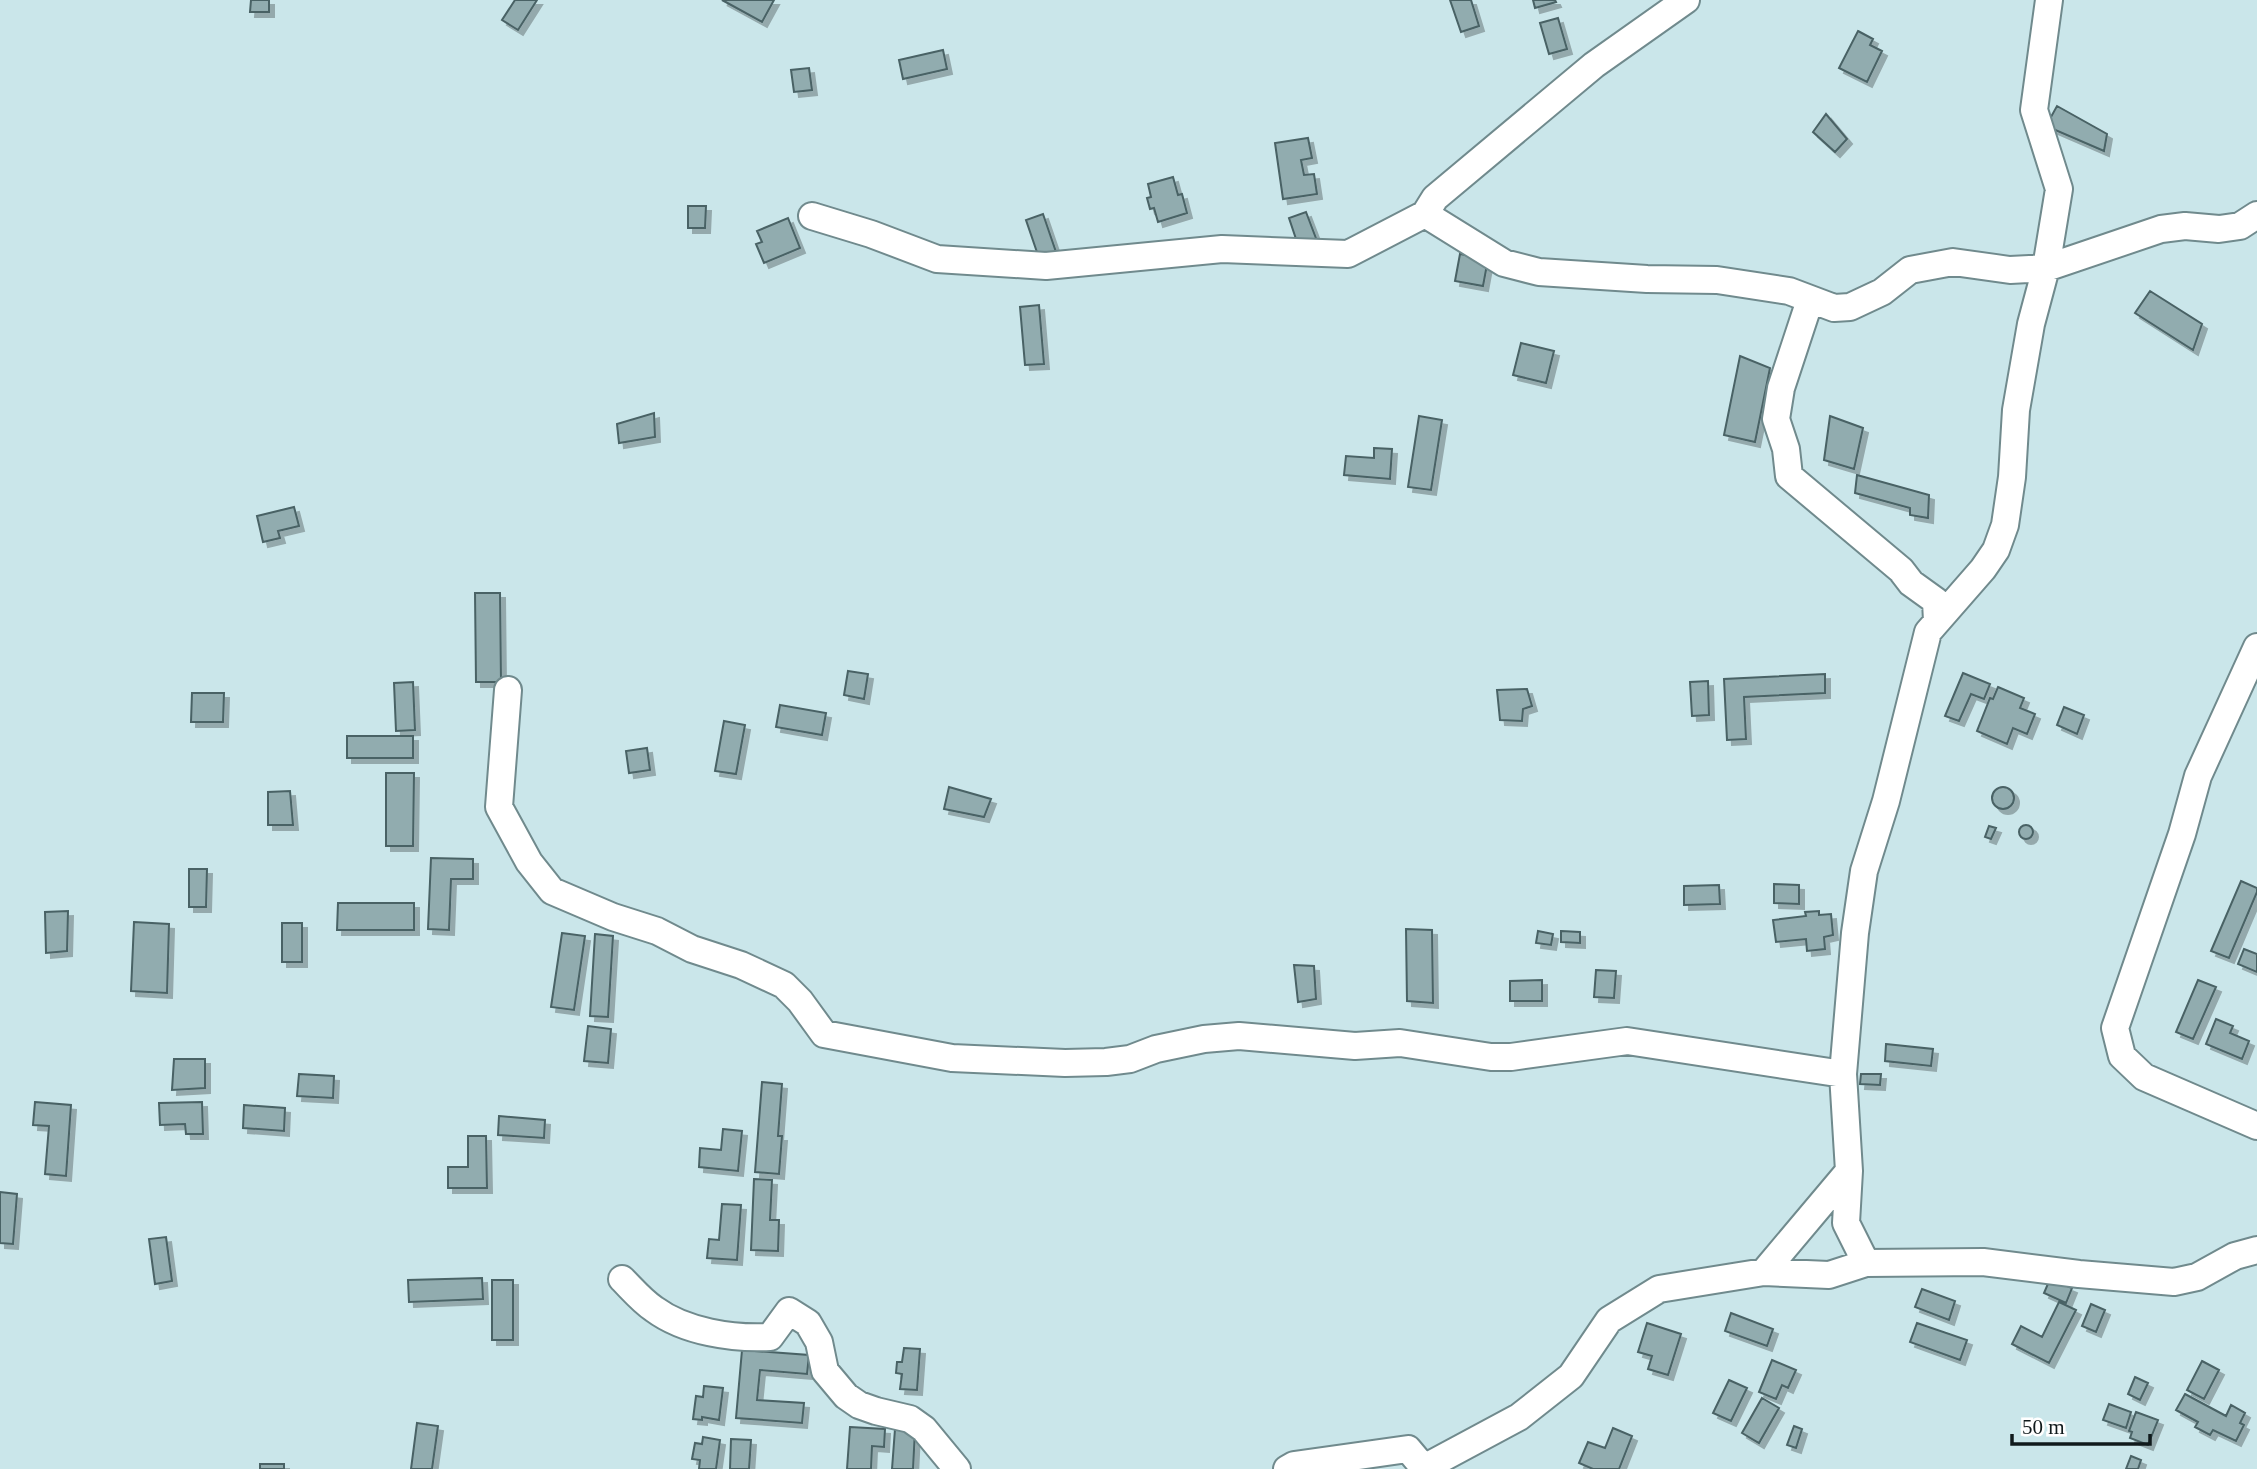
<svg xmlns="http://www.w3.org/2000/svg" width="2257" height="1469" viewBox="0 0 2257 1469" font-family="'Times New Roman',serif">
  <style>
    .building { fill: #91acaf; stroke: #496265; stroke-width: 2; filter: url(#shadow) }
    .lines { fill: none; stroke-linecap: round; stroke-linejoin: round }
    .minor-casing { stroke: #708a8d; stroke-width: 30 }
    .minor { stroke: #fff; stroke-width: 26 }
  </style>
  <defs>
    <filter id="shadow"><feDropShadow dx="5" dy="5" stdDeviation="0" flood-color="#0004"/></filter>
  </defs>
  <rect width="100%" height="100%" fill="#cae6ea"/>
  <path class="building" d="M 251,0 L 269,0 L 269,12 L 250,12 Z
    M 515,0 L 537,0 L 518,30 L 502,20 Z
    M 722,0 L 774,0 L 762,22 Z
    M 1450,0 L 1471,0 L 1479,26 L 1461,32 Z
    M 1533,0 L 1555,0 L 1556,2 L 1535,8 Z
    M 1558,18 L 1567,49 L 1549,54 L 1540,23 Z
    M 1858,31 L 1873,39 L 1870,45 L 1882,51 L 1867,82 L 1839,68 Z
    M 943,50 L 947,69 L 903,79 L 899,60 Z
    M 809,68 L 812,90 L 794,92 L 791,70 Z
    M 2057,106 L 2107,134 L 2104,151 L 2046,126 Z
    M 1826,114 L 1847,139 L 1835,152 L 1813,132 Z
    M 1308,138 L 1312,158 L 1301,160 L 1304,175 L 1314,174 L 1317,194 L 1283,199 L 1275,143 Z
    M 1173,177 L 1178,195 L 1182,194 L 1187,213 L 1158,222 L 1154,208 L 1150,209 L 1147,198 L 1151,197 L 1148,184 Z
    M 688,206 L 706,206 L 705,228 L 688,228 Z
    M 1306,212 L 1317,241 L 1299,248 L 1289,218 Z
    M 1043,214 L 1057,255 L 1040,261 L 1026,220 Z
    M 788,218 L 800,248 L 764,263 L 756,244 L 762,242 L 757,231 Z
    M 1460,254 L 1488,259 L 1483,286 L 1455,281 Z
    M 2150,291 L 2202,324 L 2193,350 L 2135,313 Z
    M 1039,305 L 1044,364 L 1025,365 L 1020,307 Z
    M 1521,343 L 1554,351 L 1546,383 L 1513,375 Z
    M 1740,356 L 1770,368 L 1755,442 L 1724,435 Z
    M 654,413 L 655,437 L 619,443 L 617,424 Z
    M 1419,416 L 1442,420 L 1431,490 L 1408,487 Z
    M 1830,416 L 1863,428 L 1854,469 L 1824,460 Z
    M 1374,448 L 1392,449 L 1390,479 L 1344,475 L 1346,456 L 1374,458 Z
    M 1857,475 L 1929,495 L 1928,518 L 1910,515 L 1910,508 L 1855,493 Z
    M 294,507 L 299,526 L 278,531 L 280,538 L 263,542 L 257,516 Z
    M 475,593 L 500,593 L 501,682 L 476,682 Z
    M 848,671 L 868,674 L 864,699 L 844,695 Z
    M 1963,673 L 1990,684 L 1984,699 L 1971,694 L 1959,721 L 1945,716 Z
    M 1825,674 L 1825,693 L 1744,697 L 1746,739 L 1727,740 L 1724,679 Z
    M 1708,681 L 1709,715 L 1692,716 L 1690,682 Z
    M 413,682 L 415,730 L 396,731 L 394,683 Z
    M 1998,687 L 2024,698 L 2020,708 L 2035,714 L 2027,734 L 2013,728 L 2007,744 L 1977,731 L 1990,698 L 1993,699 Z
    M 1527,689 L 1532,706 L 1523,709 L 1522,721 L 1500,720 L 1497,690 Z
    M 192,693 L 224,693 L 223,722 L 191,722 Z
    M 780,705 L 826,713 L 822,735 L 776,727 Z
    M 2064,707 L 2084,715 L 2077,734 L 2057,725 Z
    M 724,721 L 745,725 L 736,774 L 715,771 Z
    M 347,736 L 413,736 L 413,758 L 347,758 Z
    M 647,748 L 650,770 L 629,773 L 626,751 Z
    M 386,773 L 414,773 L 413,846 L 386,846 Z
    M1992 798a11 11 0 1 1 22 0a11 11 0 1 1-22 0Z
    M 949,787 L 991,799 L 984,817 L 944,809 Z
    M 290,791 L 293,825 L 268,825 L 268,792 Z
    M2019 832a7 7 0 1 1 14 0a7 7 0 1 1-14 0Z
    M 1989,826 L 1996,828 L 1991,839 L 1985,837 Z
    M 431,858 L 473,859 L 473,879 L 451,879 L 449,930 L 428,929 Z
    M 189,869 L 207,869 L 206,907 L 189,907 Z
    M 2241,881 L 2257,888 L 2257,892 L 2229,958 L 2211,951 Z
    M 1774,884 L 1799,885 L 1799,904 L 1774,903 Z
    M 1719,885 L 1720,904 L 1684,905 L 1684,886 Z
    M 338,903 L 414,903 L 414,930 L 337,930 Z
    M 68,911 L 67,951 L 46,953 L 45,912 Z
    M 1819,911 L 1819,915 L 1831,914 L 1833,935 L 1824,937 L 1825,949 L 1807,951 L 1806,939 L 1776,942 L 1773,920 L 1806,916 L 1805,912 Z
    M 134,922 L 169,924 L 167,993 L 131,991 Z
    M 282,923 L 302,923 L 302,962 L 282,962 Z
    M 1406,929 L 1432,930 L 1433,1003 L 1407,1001 Z
    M 1538,931 L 1553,934 L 1551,945 L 1536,943 Z
    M 1561,931 L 1580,932 L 1580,943 L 1561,942 Z
    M 562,933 L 585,936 L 574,1010 L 551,1007 Z
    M 595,934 L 613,936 L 608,1017 L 590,1016 Z
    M 2244,949 L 2257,954 L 2257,972 L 2238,964 Z
    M 1294,965 L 1314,966 L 1316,999 L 1298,1002 Z
    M 1596,970 L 1616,971 L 1614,998 L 1594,997 Z
    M 1542,980 L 1542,1001 L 1510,1001 L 1510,981 Z
    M 2198,980 L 2216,987 L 2193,1039 L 2176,1032 Z
    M 2216,1019 L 2233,1026 L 2230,1033 L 2249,1041 L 2242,1059 L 2206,1044 Z
    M 588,1026 L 611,1029 L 608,1063 L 584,1061 Z
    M 1886,1044 L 1933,1049 L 1931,1066 L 1885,1061 Z
    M 174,1059 L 205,1059 L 205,1088 L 172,1090 Z
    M 299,1074 L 334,1076 L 333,1098 L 297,1096 Z
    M 1861,1074 L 1881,1074 L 1880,1085 L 1860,1084 Z
    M 762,1082 L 782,1084 L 778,1136 L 782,1136 L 779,1174 L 755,1172 Z
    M 35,1102 L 71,1105 L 66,1176 L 45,1174 L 49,1126 L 33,1125 Z
    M 202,1102 L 203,1134 L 186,1134 L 185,1124 L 160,1125 L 159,1103 Z
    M 244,1105 L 285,1108 L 284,1131 L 243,1128 Z
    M 499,1116 L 545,1120 L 544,1138 L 498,1135 Z
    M 723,1129 L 742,1131 L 738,1171 L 699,1167 L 700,1148 L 721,1150 Z
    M 468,1136 L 486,1136 L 487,1188 L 448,1188 L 448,1167 L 468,1167 Z
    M 754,1179 L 772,1180 L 770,1220 L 779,1220 L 778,1251 L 751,1250 Z
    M 0,1192 L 17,1194 L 13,1244 L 0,1243 Z
    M 722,1204 L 741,1205 L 737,1260 L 707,1258 L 709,1239 L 719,1240 Z
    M 166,1237 L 172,1281 L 155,1284 L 149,1239 Z
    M 482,1278 L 483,1299 L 409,1302 L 408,1280 Z
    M 2050,1279 L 2072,1288 L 2066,1303 L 2044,1293 Z
    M 492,1280 L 513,1280 L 513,1340 L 492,1340 Z
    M 1922,1289 L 1955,1301 L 1949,1320 L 1915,1307 Z
    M 2059,1302 L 2076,1310 L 2049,1363 L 2012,1344 L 2021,1326 L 2042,1337 Z
    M 2091,1304 L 2105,1310 L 2096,1332 L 2082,1326 Z
    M 1731,1313 L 1773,1329 L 1767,1346 L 1725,1331 Z
    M 1647,1323 L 1681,1334 L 1668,1375 L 1648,1369 L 1652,1356 L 1638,1352 Z
    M 1917,1323 L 1967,1340 L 1960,1360 L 1910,1342 Z
    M 904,1348 L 920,1349 L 917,1390 L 900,1389 L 902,1374 L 896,1373 L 897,1362 L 902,1362 Z
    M 742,1350 L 809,1355 L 807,1374 L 760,1370 L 757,1400 L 804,1403 L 802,1423 L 736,1418 Z
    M 1772,1360 L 1796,1370 L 1788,1388 L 1782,1385 L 1776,1399 L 1759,1392 Z
    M 2202,1361 L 2219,1370 L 2204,1399 L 2187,1390 Z
    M 2135,1377 L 2148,1383 L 2140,1400 L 2128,1394 Z
    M 1729,1380 L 1747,1388 L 1731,1421 L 1713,1413 Z
    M 704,1386 L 723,1388 L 719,1420 L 702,1417 L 702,1420 L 693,1419 L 696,1396 L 703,1397 Z
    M 2185,1394 L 2226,1416 L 2231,1405 L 2245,1413 L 2240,1423 L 2244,1425 L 2236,1441 L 2213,1430 L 2210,1435 L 2195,1427 L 2198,1422 L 2176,1410 Z
    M 1762,1398 L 1779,1408 L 1759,1443 L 1742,1433 Z
    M 2109,1404 L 2131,1412 L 2126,1428 L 2103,1420 Z
    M 2136,1412 L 2158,1420 L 2148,1445 L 2130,1438 L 2132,1432 L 2129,1431 Z
    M 417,1423 L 438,1426 L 432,1469 L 411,1469 Z
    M 1794,1426 L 1802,1429 L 1796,1448 L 1787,1445 Z
    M 850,1427 L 885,1429 L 884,1447 L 872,1446 L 871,1469 L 847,1469 Z
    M 1613,1428 L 1632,1436 L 1619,1469 L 1593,1469 L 1579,1463 L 1588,1442 L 1605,1448 Z
    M 895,1429 L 915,1430 L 913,1469 L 892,1469 Z
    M 703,1437 L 720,1440 L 716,1469 L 699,1469 L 700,1460 L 692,1459 L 695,1443 L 702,1444 Z
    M 731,1439 L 751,1440 L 749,1469 L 730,1469 Z
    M 2131,1456 L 2141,1460 L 2138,1469 L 2126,1469 Z
    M 260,1464 L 284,1464 L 284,1469 L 260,1469 Z"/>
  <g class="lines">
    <defs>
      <path id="minor" d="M 1425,214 L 1504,263 L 1539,272 L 1647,279 L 1717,280 L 1789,291 L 1834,308 L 1850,307 L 1882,292 L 1910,270 L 1953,262 L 2010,270 L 2046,268 L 2161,229 L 2185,226 L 2219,229 L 2240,226 L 2257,215
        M 812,216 L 871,234 L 937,259 L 1046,266 L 1222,249 L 1348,254 L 1425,214 L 1435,198 L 1594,65 L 1686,0
        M 1810,300 L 1781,388 L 1776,419 L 1786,449 L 1789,476 L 1901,570 L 1911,583 L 1936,601 L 1937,621
        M 2257,647 L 2198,776 L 2182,834 L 2115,1028 L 2122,1056 L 2144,1077 L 2257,1126
        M 508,690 L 499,807 L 529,862 L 552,891 L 613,917 L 657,931 L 692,949 L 741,965 L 784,985 L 800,1001 L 824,1034 L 952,1058 L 1065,1063 L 1106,1062 L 1130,1059 L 1156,1049 L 1204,1039 L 1239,1036 L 1355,1046 L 1400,1043 L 1491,1057 L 1511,1057 L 1627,1041 L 1843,1074
        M 1866,1263 L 1846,1223 L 1849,1171 L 1843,1074 L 1855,933 L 1864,871 L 1886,801 L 1928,632 L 1983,569 L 1996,550 L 2005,525 L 2012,477 L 2016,410 L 2031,324 L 2046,268 L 2059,189 L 2034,110 L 2049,0
        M 1764,1272 L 1849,1171
        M 622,1279 C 632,1289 642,1301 654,1309 C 685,1332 733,1339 770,1337 L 789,1311 L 808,1323 L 819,1342 L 825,1371 L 846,1396 L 859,1405 L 876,1411 L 910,1419 L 924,1429 L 957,1469
        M 1287,1469 L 1294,1465 L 1408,1449 L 1424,1468 L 1519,1417 L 1571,1376 L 1609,1320 L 1659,1289 L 1764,1272 L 1829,1275 L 1866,1263 L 1983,1262 L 2079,1274 L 2174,1282 L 2197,1277 L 2235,1256 L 2257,1250"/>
    </defs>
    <use href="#minor" class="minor-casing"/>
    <use href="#minor" class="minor"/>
  </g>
  <path d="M2012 1434v10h138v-10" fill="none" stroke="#101a1c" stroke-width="3.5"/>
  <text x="2022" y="1434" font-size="21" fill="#101a1c" stroke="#ffffff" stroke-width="5" paint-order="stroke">50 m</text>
</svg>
